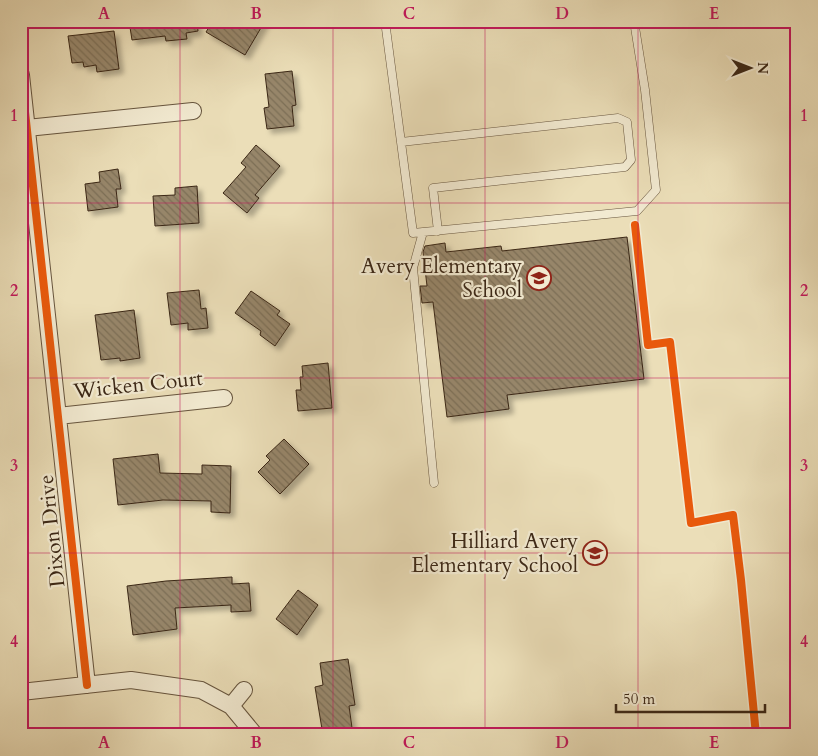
<svg xmlns="http://www.w3.org/2000/svg" width="818" height="756" viewBox="0 0 818 756" font-family="Cardo,serif">
  <style>
    .building { fill: url(#building-back-hatch); stroke: #3b2716; filter: url(#shadow) }
    .lines { fill: none; stroke-linecap: round; stroke-linejoin: round }
    .lane-casing { stroke: #67553e; stroke-width: 9 }
    .street-casing { stroke: #67553e; stroke-width: 18 }
    .lane { stroke: #f2ead1; stroke-width: 8 }
    .street { stroke: #f2ead1; stroke-width: 16 }
    .cycleway-casing { stroke: #f2ead1; stroke-width: 11 }
    .cycleway { stroke: #e8590c; stroke-width: 8 }
    .grid { fill: none; stroke: #c2185b; stroke-width: 1; stroke-opacity: 0.55 }
    .labels { text-anchor: middle; dominant-baseline: central; stroke-width: 4.5; stroke-linejoin: round; paint-order: stroke }
    .poi-label { font-size: 21px; fill: #3b2716; stroke: #f2ead1; text-anchor: end }
    .street-label { font-size: 21px; fill: #3b2716; stroke: #f2ead1 }
    .neatline { fill: none; stroke: #c2185b; stroke-width: 2 }
    .grid-label { font-size: 16px; text-anchor: middle; font-weight: bold; fill: #c2185b }
  </style>
  <defs>
    <pattern id="building-back-hatch" width="6" height="6" patternUnits="userSpaceOnUse" patternTransform="scale(1.25)"><rect width="6" height="6" fill="#97866a"/><path d="M-1 5l2 2M0 0l6 6M5-1l2 2" fill="none" stroke="#7c6e56"/></pattern>
    <filter id="shadow"><feDropShadow dx="4.5" dy="4.5" stdDeviation="2.5" flood-color="#0004"/></filter>
  </defs>
  <rect width="100%" height="100%" fill="#ebdeb8"/>
  <filter id="stains"><feTurbulence type="fractalNoise" baseFrequency=".004" numOctaves="4"/><feColorMatrix values="0 0 0 0 .2 0 0 0 0 .09 0 0 0 0 .02 0 0 0 .5 -.17"/></filter>
  <radialGradient id="worn" r=".72"><stop offset=".6" stop-color="#630" stop-opacity="0"/><stop offset="1" stop-color="#630" stop-opacity=".3"/></radialGradient>
  <path class="building" d="M 129,21 L 197,21 L 198,31 L 186,33 L 187,39 L 166,41 L 165,36 L 132,40 Z
    M 213,21 L 265,21 L 245,55 L 206,32 Z
    M 114,31 L 119,69 L 97,72 L 96,65 L 84,67 L 83,62 L 72,63 L 68,36 Z
    M 292,71 L 296,105 L 292,106 L 294,126 L 267,129 L 264,108 L 269,107 L 265,74 Z
    M 256,145 L 280,166 L 255,195 L 259,198 L 247,213 L 223,193 L 246,167 L 241,163 Z
    M 118,169 L 121,189 L 116,189 L 118,207 L 88,211 L 85,184 L 100,182 L 99,172 Z
    M 197,186 L 199,223 L 155,226 L 153,196 L 175,195 L 175,188 Z
    M 627,237 L 644,379 L 507,395 L 509,409 L 447,417 L 433,302 L 422,303 L 420,286 L 427,286 L 423,252 L 425,246 L 445,243 L 446,252 L 501,246 L 502,251 Z
    M 199,290 L 201,309 L 206,308 L 208,328 L 188,330 L 188,323 L 171,325 L 167,293 Z
    M 251,291 L 280,311 L 277,315 L 290,324 L 275,346 L 260,335 L 261,331 L 235,313 Z
    M 134,310 L 140,358 L 120,361 L 120,358 L 101,360 L 95,315 Z
    M 328,363 L 332,408 L 298,411 L 296,390 L 301,390 L 300,377 L 303,377 L 302,366 Z
    M 284,439 L 309,464 L 280,494 L 258,472 L 270,460 L 266,456 Z
    M 158,454 L 160,473 L 202,474 L 202,465 L 231,466 L 230,513 L 211,512 L 211,501 L 163,500 L 118,505 L 113,459 Z
    M 232,577 L 232,584 L 249,583 L 251,611 L 231,612 L 231,605 L 175,608 L 177,629 L 133,635 L 127,586 L 166,581 Z
    M 298,590 L 318,605 L 297,635 L 276,619 Z
    M 348,659 L 355,705 L 349,706 L 353,735 L 323,735 L 315,687 L 323,685 L 320,663 Z"/>
  <g class="lines">
    <defs>
      <path id="lane" d="M 385,21 L 413,233 L 637,211 L 656,190 L 645,90 L 634,21
        M 401,142 L 618,118 L 627,122 L 631,160 L 625,167 L 433,188 L 438,231
        M 423,232 L 413,268 L 434,483"/>
      <path id="street" d="M 21,75 L 87,685
        M 27,128 L 193,111
        M 58,416 L 224,398
        M 21,692 L 131,680 L 201,690 L 231,706 L 255,735
        M 231,706 L 244,690"/>
    </defs>
    <use href="#lane" class="lane-casing"/>
    <use href="#street" class="street-casing"/>
    <use href="#lane" class="lane"/>
    <use href="#street" class="street"/>
    <defs>
      <path id="cycleway" d="M 21,75 L 87,685
        M 635,225 L 648,345 L 670,342 L 691,523 L 733,515 L 741,580 L 756,735"/>
    </defs>
    <use href="#cycleway" class="cycleway-casing"/>
    <use href="#cycleway" class="cycleway"/>
  </g>
  <path class="grid" d="M 180,21 L 180,735M 333,21 L 333,735M 485,21 L 485,735M 638,21 L 638,735M 21,203 L 797,203M 21,378 L 797,378M 21,553 L 797,553"/>
  <defs>
    <symbol id="school-ring" viewBox="-11 -11 22 22"><circle r="9.5" fill="#f2ead1" stroke="#8f2418" stroke-width="1.5"/><path d="M0-5L7-2L0 1L-7-2ZM-4 1L0 2.5L4 1V4Q0 6-4 4Z" fill="#8f2418"/></symbol>
  </defs>
  <g fill-rule="evenodd">
    <use href="#school-ring" x="525" y="264" width="28" height="28"/>
    <use href="#school-ring" x="581" y="539" width="28" height="28"/>
  </g>
  <g class="labels">
    <g class="poi-label">
      <text x="522" y="266">Avery Elementary<tspan x="522" dy="24">School</tspan></text>
      <text x="578" y="541">Hilliard Avery<tspan x="578" dy="24">Elementary School</tspan></text>
    </g>
    <g class="street-label">
      <text transform="translate(138 385) rotate(-6)">Wicken Court</text>
      <text transform="translate(52 531) rotate(-96)">Dixon Drive</text>
    </g>
  </g>
  <rect width="818" height="756" fill="none" stroke="#ebdeb8" stroke-width="55"/>
  <g transform="translate(750 68) rotate(90)" stroke="#f2ead1" stroke-width="4" paint-order="stroke">
  <path d="M0-4L9 19L0 12L-9 19Z" fill="#3b2716"/>
  <text y="-8" font-size="14" font-weight="bold" text-anchor="middle" fill="#3b2716">N</text>
  </g>
  <path d="M616 704v8h149v-8" fill="none" stroke="#3b2716" stroke-width="2.5"/>
  <text x="623" y="704" font-size="15" fill="#3b2716" stroke="#f2ead1" stroke-width="4" paint-order="stroke">50 m</text>
  <rect x="28" y="28" width="762" height="700" class="neatline"/>
  <g class="grid-label">
    <text x="104" y="19">A</text>
    <text x="256" y="19">B</text>
    <text x="409" y="19">C</text>
    <text x="562" y="19">D</text>
    <text x="714" y="19">E</text>
    <text x="14" y="121">1</text>
    <text x="804" y="121">1</text>
    <text x="14" y="296">2</text>
    <text x="804" y="296">2</text>
    <text x="14" y="471">3</text>
    <text x="804" y="471">3</text>
    <text x="14" y="647">4</text>
    <text x="804" y="647">4</text>
    <text x="104" y="748">A</text>
    <text x="256" y="748">B</text>
    <text x="409" y="748">C</text>
    <text x="562" y="748">D</text>
    <text x="714" y="748">E</text>
  </g>
  <rect width="100%" height="100%" filter="url(#stains)"/>
  <rect width="100%" height="100%" fill="url(#worn)"/>
</svg>
